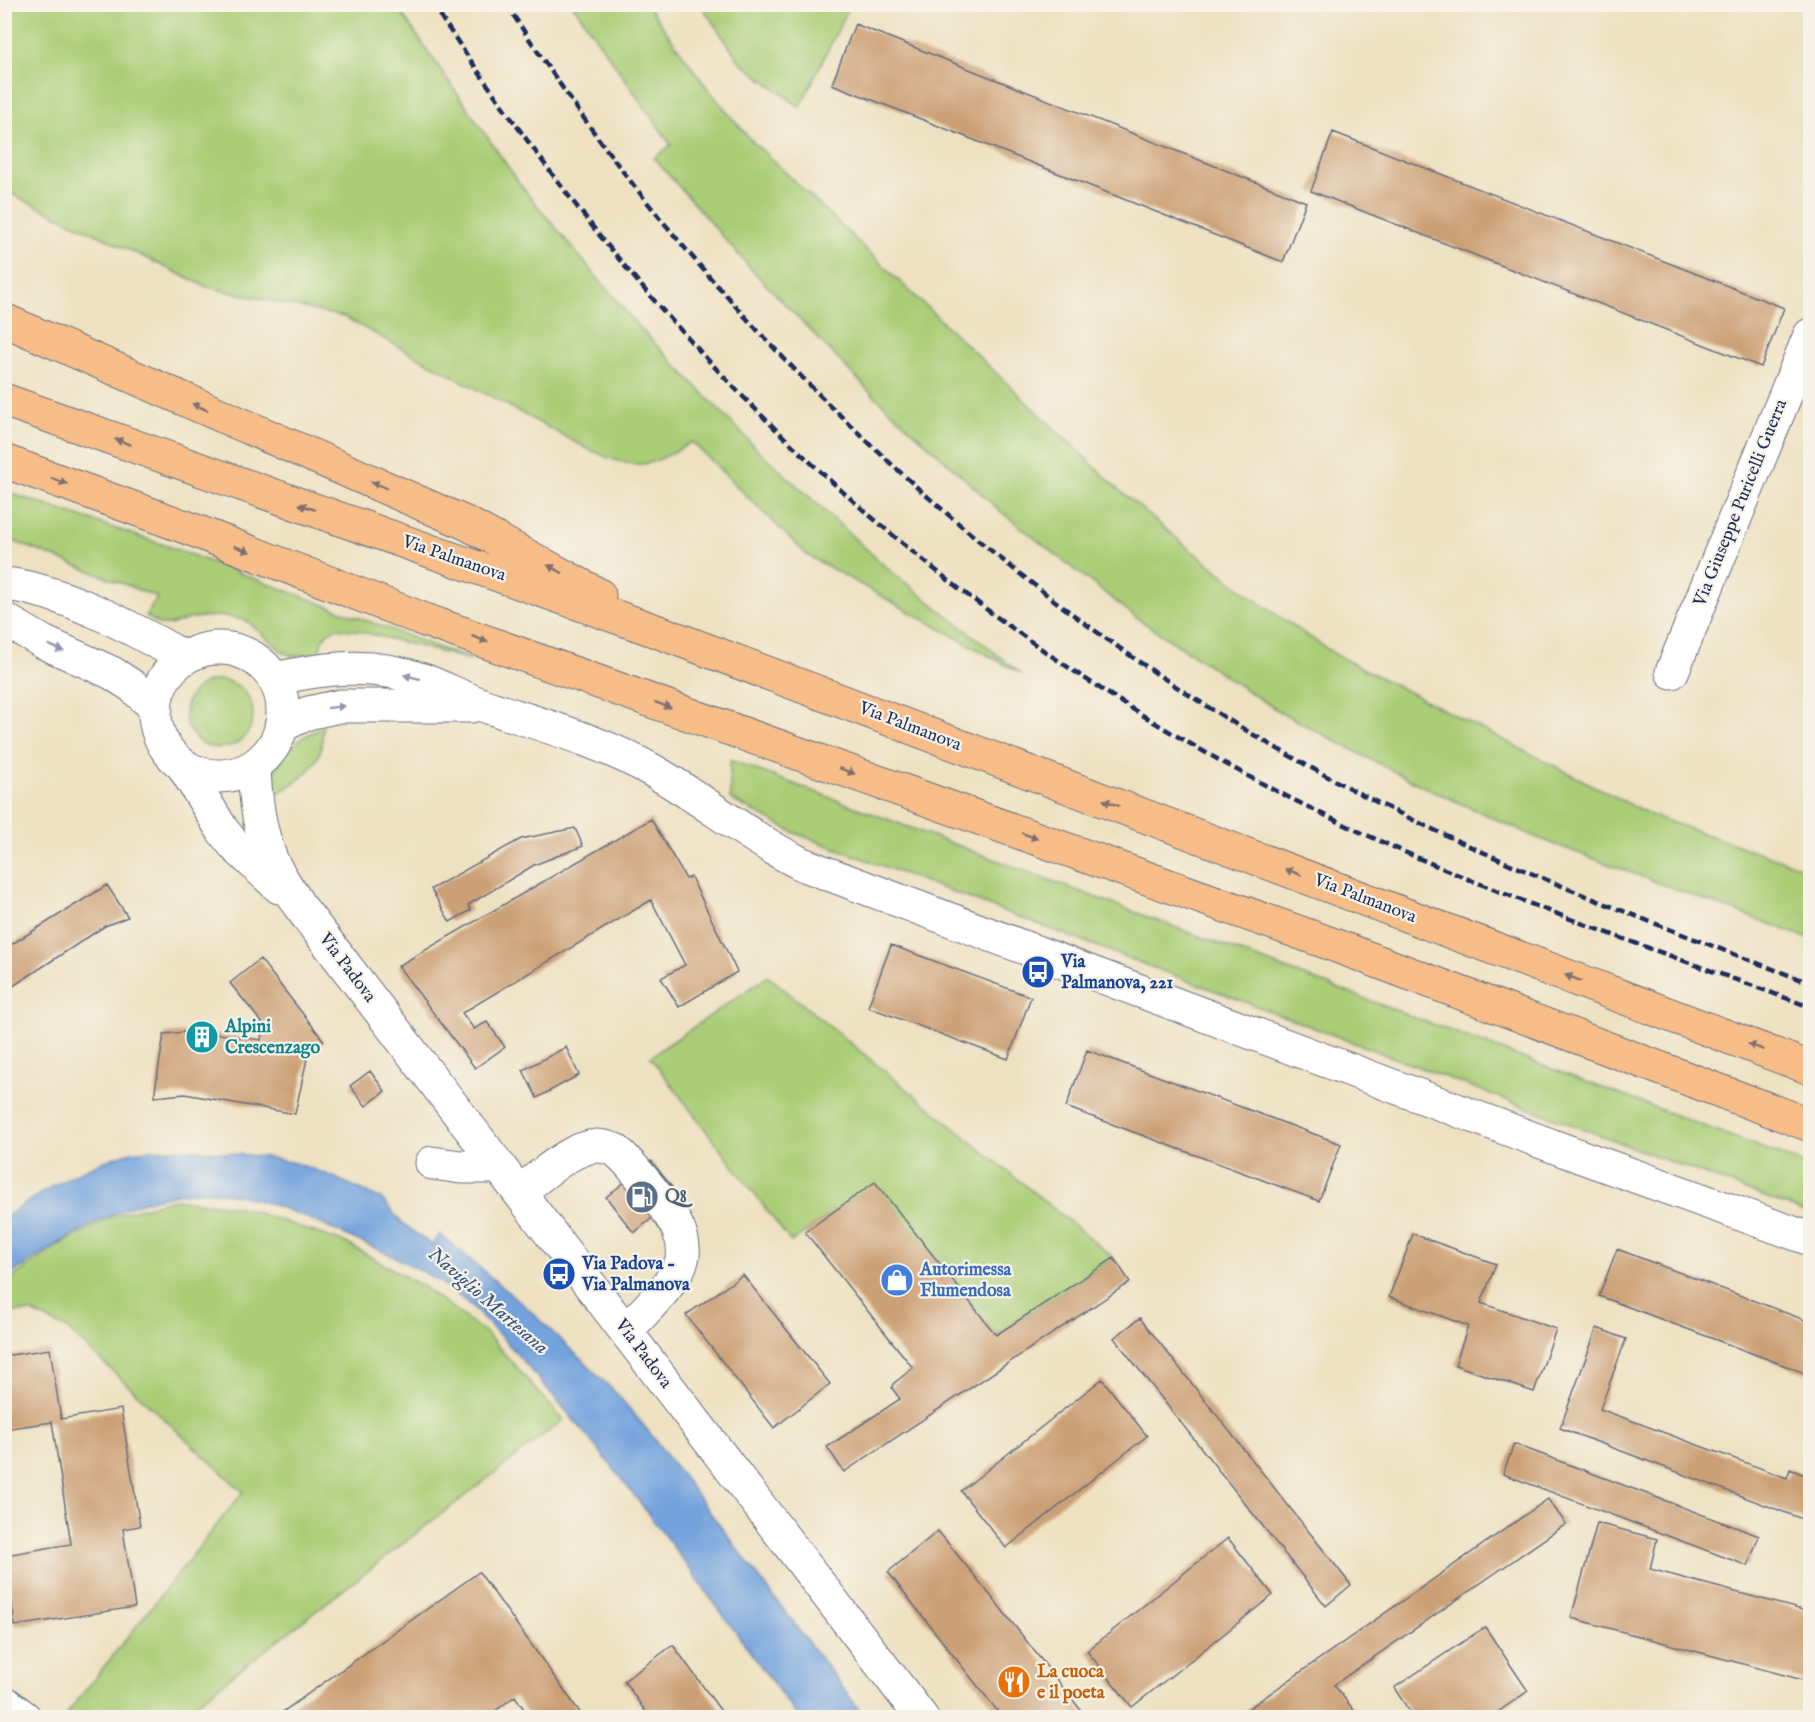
<svg xmlns="http://www.w3.org/2000/svg" width="1815" height="1722" viewBox="0 0 1815 1722" font-family="'IM FELL English',serif">
  <style>
    .green { fill: #aacd76; stroke: #627e6a; stroke-width: 1.5 }
    .water { fill: #73a3dd; stroke: #47699e; stroke-width: 1.5 }
    .building { fill: #cca076 }
    .lines { fill: none; stroke-linecap: round; stroke-linejoin: round }
    .minor-casing { stroke: #656d81; stroke-width: 35 }
    .highway-casing { stroke: #656d81; stroke-width: 35 }
    .minor { stroke: #fff; stroke-width: 33 }
    .highway { stroke: #f7bd88; stroke-width: 33 }
    .rail { stroke: #1b2f5e; stroke-width: 4.5; stroke-dasharray: 9 4.5; stroke-linecap: butt }
    .oneway { fill: #7e6f71 }
    .oneway2 { fill: #8d97ae }
    .labels { text-anchor: middle; dominant-baseline: central; stroke-width: 4.5; stroke-linejoin: round; paint-order: stroke }
    .street-label { font-size: 18px; fill: #1b2f5e; stroke: #f7f3e8 }
    .transit-label { font-size: 18px; font-weight: bold; fill: #164399; stroke: #f7f3e8; text-anchor: start }
    .culture-label { font-size: 18px; font-weight: bold; fill: #0d838f; stroke: #f7f3e8; text-anchor: start }
    .service-label { font-size: 18px; font-weight: bold; fill: #4e5e75; stroke: #f7f3e8; text-anchor: start }
    .shop-label { font-size: 18px; font-weight: bold; fill: #366cbe; stroke: #f7f3e8; text-anchor: start }
    .food-label { font-size: 18px; font-weight: bold; fill: #c56008; stroke: #f7f3e8; text-anchor: start }
    .water-label { font-size: 20px; font-style: italic; fill: #355284; stroke: #f7f3e8 }
  </style>
  <rect width="100%" height="100%" fill="#f7f3e8"/>
  <filter id="ink" filterUnits="userSpaceOnUse"><feTurbulence type="fractalNoise" baseFrequency=".0167" numOctaves="2"/><feDisplacementMap in="SourceGraphic" scale="12" xChannelSelector="R" yChannelSelector="G"/><feConvolveMatrix kernelMatrix="1 2 1 2 8 2 1 2 1" color-interpolation-filters="sRGB"/></filter>
  <filter id="wash" filterUnits="userSpaceOnUse"><feTurbulence type="fractalNoise" baseFrequency=".008" numOctaves="4" result="noise"/><feDisplacementMap in="SourceGraphic" scale="24" xChannelSelector="R" yChannelSelector="G"/><feGaussianBlur stdDeviation="1.35" result="paint"/><feColorMatrix in="noise" values="0 0 0 0 0 0 0 0 0 0 0 0 0 0 0 0 0 1.4 0 .05"/><feComposite in="paint" operator="in"/></filter>
  <g filter="url(#wash)">
    <rect width="100%" height="100%" fill="#eee1c1"/>
    <path class="green" d="M 4,5 L 396,5 L 522,187 L 636,324 L 757,449 L 887,568 L 1022,674 L 807,555 L 692,442 C 678,449 663,460 648,463 C 628,468 606,457 588,449 L 344,317 L 207,287 L 5,191 Z
      M 573,5 L 647,5 L 708,89 L 749,138 L 1119,490 L 1192,551 L 1268,609 L 1338,656 L 1653,816 L 1810,870 L 1810,939 L 1535,837 L 1416,783 L 1280,712 L 1138,619 L 1000,511 L 868,390 L 752,270 L 654,158 L 671,145 Z
      M 701,5 L 850,5 L 800,107 L 740,62 Z
      M 4,491 L 173,548 L 472,660 L 359,631 L 336,628 L 328,632 L 322,640 L 319,654 L 291,656 L 280,650 L 247,621 L 230,617 L 215,616 L 193,618 L 170,625 L 160,625 L 146,616 L 157,597 L 5,538 Z
      M185 714a34 34 0 1 1 68 0a34 34 0 1 1-68 0Z
      M 323,727 C 322,735 322,745 320,752 C 312,773 290,789 269,796 C 265,775 289,747 305,736 C 311,733 317,730 323,727 Z
      M 730,760 L 1810,1166 L 1810,1214 L 795,833 L 730,799 Z
      M 768,976 L 1114,1258 L 996,1335 L 875,1183 L 791,1242 L 650,1057 Z
      M 174,1199 L 241,1207 L 346,1243 L 422,1286 L 486,1333 L 563,1420 L 179,1717 L 64,1717 L 243,1492 L 67,1329 L 32,1312 L 5,1312 L 5,1283 L 59,1245 L 113,1216 Z"/>
    <path class="water" d="M 189,1149 L 266,1157 L 295,1163 L 329,1175 L 382,1199 L 401,1222 L 432,1245 L 440,1234 L 526,1307 L 579,1357 L 617,1394 L 649,1432 L 865,1717 L 798,1717 C 715,1606 636,1490 544,1385 C 513,1350 483,1312 444,1285 C 409,1261 371,1247 332,1229 C 292,1210 238,1188 192,1192 C 120,1199 64,1240 5,1278 L 5,1217 C 43,1191 83,1166 128,1153 C 147,1148 169,1150 189,1149 Z"/>
    <g id="blocks">
      <path class="building" d="M 855,24 L 1306,202 L 1283,262 L 832,84 Z
        M 1333,132 L 1784,308 L 1761,367 L 1311,191 Z
        M 651,819 L 686,879 L 691,877 L 737,972 L 679,1007 L 661,978 L 685,965 L 651,900 L 462,1013 L 474,1029 L 487,1022 L 505,1047 L 475,1068 L 398,966 Z
        M 575,828 L 583,846 L 534,865 L 468,905 L 471,910 L 450,922 L 431,889 L 521,839 Z
        M 107,885 L 128,917 L 105,926 L 4,992 L 4,949 Z
        M 891,945 L 1031,997 L 1008,1059 L 868,1007 Z
        M 260,959 L 324,1041 L 308,1054 L 295,1114 L 185,1094 L 154,1097 L 164,1034 L 198,1031 L 261,1040 L 263,1024 L 230,983 Z
        M 566,1047 L 579,1075 L 537,1098 L 523,1070 Z
        M 1087,1050 L 1341,1144 L 1319,1201 L 1066,1107 Z
        M 370,1071 L 385,1091 L 366,1106 L 350,1086 Z
        M 651,1161 L 679,1196 L 634,1233 L 606,1197 Z
        M 875,1182 L 996,1335 L 1114,1258 L 1130,1282 L 844,1472 L 827,1447 L 900,1399 L 892,1388 L 893,1384 L 913,1368 L 805,1232 Z
        M 1413,1234 L 1496,1264 L 1481,1303 L 1556,1329 L 1534,1392 L 1455,1365 L 1468,1326 L 1389,1297 Z
        M 1617,1249 L 1810,1322 L 1810,1375 L 1599,1296 Z
        M 743,1275 L 830,1384 L 774,1428 L 686,1315 Z
        M 1140,1318 L 1351,1585 L 1326,1606 L 1114,1338 Z
        M 1597,1328 L 1626,1339 L 1600,1409 L 1787,1478 L 1790,1469 L 1810,1477 L 1810,1507 L 1805,1520 L 1560,1428 Z
        M 50,1349 L 61,1419 L 121,1409 L 140,1526 L 123,1529 L 135,1607 L 15,1626 L 5,1555 L 71,1544 L 52,1422 L 4,1429 L 4,1356 Z
        M 1102,1379 L 1147,1436 L 1006,1548 L 961,1491 Z
        M 1514,1444 L 1759,1536 L 1748,1566 L 1503,1474 Z
        M 1548,1499 L 1566,1524 L 1334,1685 L 1356,1713 L 1350,1718 L 1235,1718 Z
        M 1597,1523 L 1657,1539 L 1650,1569 L 1810,1612 L 1810,1682 L 1571,1618 Z
        M 938,1531 L 995,1601 L 1087,1718 L 1003,1718 L 942,1641 L 888,1572 Z
        M 1228,1538 L 1273,1595 L 1132,1707 L 1087,1651 Z
        M 479,1572 L 584,1718 L 530,1718 L 515,1696 L 486,1718 L 283,1718 L 280,1714 Z
        M 1485,1627 L 1528,1691 L 1489,1718 L 1414,1718 L 1394,1688 Z
        M 673,1645 L 726,1718 L 650,1718 L 624,1681 Z"/>
    </g>
  </g>
  <g filter="url(#ink)">
    <use href="#blocks" fill-opacity="0" stroke="#656d81" stroke-width="1.5"/>
    <g class="lines">
      <defs>
        <path id="minor" d="M 4,584 C 61,589 136,630 185,658
          M 4,619 L 43,642 L 112,673 L 132,686 L 156,708
          M155 712a64 64 0 1 1 128 0a64 64 0 1 1-128 0Z
          M 1672,672 L 1810,335
          M 274,679 C 327,667 373,662 426,681 C 449,690 471,702 494,709 C 549,727 605,743 655,772 C 705,801 750,838 802,864 L 1582,1157 L 1810,1239
          M 281,726 L 308,713 L 340,706 L 471,706
          M 182,764 L 223,831 L 236,847 L 279,887
          M 254,766 C 255,797 259,830 271,859 C 278,875 289,889 298,904 L 922,1718
          M 432,1163 L 461,1167 L 500,1167
          M 519,1192 C 542,1176 569,1148 597,1146 C 602,1146 611,1148 615,1150 C 628,1159 665,1206 674,1221 C 680,1231 686,1247 682,1260 C 676,1282 642,1313 626,1331
          M 4,1702 L 25,1718"/>
        <path id="highway" d="M 4,320 L 468,524 L 599,595
          M 4,400 L 659,632 L 1810,1068
          M 4,461 L 188,528 L 425,620 L 1326,942 L 1810,1125"/>
      </defs>
      <use href="#minor" class="minor-casing"/>
      <use href="#highway" class="highway-casing"/>
      <use href="#minor" class="minor"/>
      <use href="#highway" class="highway"/>
      <path class="rail" d="M 432,4 C 508,116 585,225 676,325 C 869,541 1106,716 1369,836 C 1512,902 1663,952 1810,1007
        M 506,4 C 543,60 581,116 621,169 C 810,413 1047,624 1319,772 C 1476,857 1644,920 1810,983"/>
    </g>
    <defs><path id="oneway-solid" d="M-6-.8H1V-3.2L6.5 0L1 3.2V.8H-6Z" transform="scale(1.5)"/></defs>
    <g class="oneway">
      <use href="#oneway-solid" transform="translate(200 407) rotate(-156)"/>
      <use href="#oneway-solid" transform="translate(123 442) rotate(-161)"/>
      <use href="#oneway-solid" transform="translate(59 481) rotate(20)"/>
      <use href="#oneway-solid" transform="translate(379 485) rotate(-157)"/>
      <use href="#oneway-solid" transform="translate(307 507) rotate(-161)"/>
      <use href="#oneway-solid" transform="translate(242 549) rotate(21)"/>
      <use href="#oneway-solid" transform="translate(555 569) rotate(-152)"/>
      <use href="#oneway-solid" transform="translate(480 639) rotate(20)"/>
      <use href="#oneway-solid" transform="translate(663 705) rotate(20)"/>
      <use href="#oneway-solid" transform="translate(847 771) rotate(20)"/>
      <use href="#oneway-solid" transform="translate(1111 803) rotate(-159)"/>
      <use href="#oneway-solid" transform="translate(1030 836) rotate(20)"/>
      <use href="#oneway-solid" transform="translate(1293 872) rotate(-159)"/>
      <use href="#oneway-solid" transform="translate(1573 978) rotate(-159)"/>
      <use href="#oneway-solid" transform="translate(1756 1047) rotate(-159)"/>
    </g>
    <g class="oneway2">
      <use href="#oneway-solid" transform="translate(56 648) rotate(24)"/>
      <use href="#oneway-solid" transform="translate(412 677) rotate(-166)"/>
      <use href="#oneway-solid" transform="translate(336 707) rotate(-7)"/>
    </g>
  </g>
  <defs>
    <symbol id="bus-disc" viewBox="-11 -11 22 22"><circle r="9.5" fill="#1a4fb4" stroke="#f7f3e8"/><path d="M-5-6H5V4H4V6H2V4H-2V6H-4V4H-5ZM-3.5-4V0h7V-4ZM-3.5 1.2v1.5H-2V1.2ZM2 1.2v1.5H3.5V1.2Z" fill="#fff"/></symbol>
    <symbol id="building-disc" viewBox="-11 -11 22 22"><circle r="9.5" fill="#0f9aa8" stroke="#f7f3e8"/><path d="M-4-6H4V6H1V3H-1V6H-4ZM-2.5-4.3h1.7v1.8h-1.7ZM.8-4.3h1.7v1.8H.8ZM-2.5-1h1.7V.8h-1.7ZM.8-1h1.7V.8H.8Z" fill="#fff"/></symbol>
    <symbol id="fuel-disc" viewBox="-11 -11 22 22"><circle r="9.5" fill="#5c6f8a" stroke="#f7f3e8"/><path d="M-5.5-6h7V0h2V4h1.3V-2.5L3-4.5l.8-.8L6-3V5H2.5V1h-1V6h-7ZM-4.2-4.7v3.2H.2V-4.7Z" fill="#fff"/></symbol>
    <symbol id="shop-disc" viewBox="-11 -11 22 22"><circle r="9.5" fill="#3f7fe0" stroke="#f7f3e8"/><path d="M-5-2.5h2.3a2.7 3.5 0 0 1 5.4 0H5L5.5 6h-11ZM-1.5-2.5h3a1.5 2.3 0 0 0-3 0Z" fill="#fff"/></symbol>
    <symbol id="restaurant-disc" viewBox="-11 -11 22 22"><circle r="9.5" fill="#e8710a" stroke="#f7f3e8"/><path d="M-5-6h1v4h1v-4h1v4h1v-4h1v5L-1.5 .5V6h-2V.5L-5-1ZM5-6V6H3V1.5H1.5Q1.5-4 5-6Z" fill="#fff"/></symbol>
  </defs>
  <g fill-rule="evenodd">
    <use href="#bus-disc" x="1019" y="953" width="38" height="38"/>
    <use href="#building-disc" x="183" y="1018" width="38" height="38"/>
    <use href="#fuel-disc" x="623" y="1178" width="38" height="38"/>
    <use href="#bus-disc" x="540" y="1255" width="38" height="38"/>
    <use href="#shop-disc" x="878" y="1261" width="38" height="38"/>
    <use href="#restaurant-disc" x="995" y="1663" width="38" height="38"/>
  </g>
  <g class="labels">
    <g class="street-label">
      <text transform="translate(1741 503) rotate(-68)">Via Giuseppe Puricelli Guerra</text>
      <text transform="translate(454 559) rotate(19)">Via Palmanova</text>
      <text transform="translate(910 727) rotate(21)">Via Palmanova</text>
      <text transform="translate(1365 899) rotate(21)">Via Palmanova</text>
      <text transform="translate(347 968) rotate(53)">Via Padova</text>
      <text transform="translate(643 1354) rotate(53)">Via Padova</text>
    </g>
    <g class="transit-label">
      <text x="1061" y="962">Via<tspan x="1061" dy="21">Palmanova, 221</tspan></text>
      <text x="582" y="1264">Via Padova -<tspan x="582" dy="21">Via Palmanova</tspan></text>
    </g>
    <g class="culture-label">
      <text x="225" y="1027">Alpini<tspan x="225" dy="21">Crescenzago</tspan></text>
    </g>
    <g class="service-label">
      <text x="665" y="1197">Q8</text>
    </g>
    <g class="shop-label">
      <text x="920" y="1270">Autorimessa<tspan x="920" dy="21">Flumendosa</tspan></text>
    </g>
    <g class="food-label">
      <text x="1037" y="1672">La cuoca<tspan x="1037" dy="21">e il poeta</tspan></text>
    </g>
    <g class="water-label">
      <text transform="translate(488 1301) rotate(41)">Naviglio Martesana</text>
    </g>
  </g>
  <rect width="1815" height="1722" fill="none" stroke="#f7f3e8" stroke-width="24"/>
</svg>
